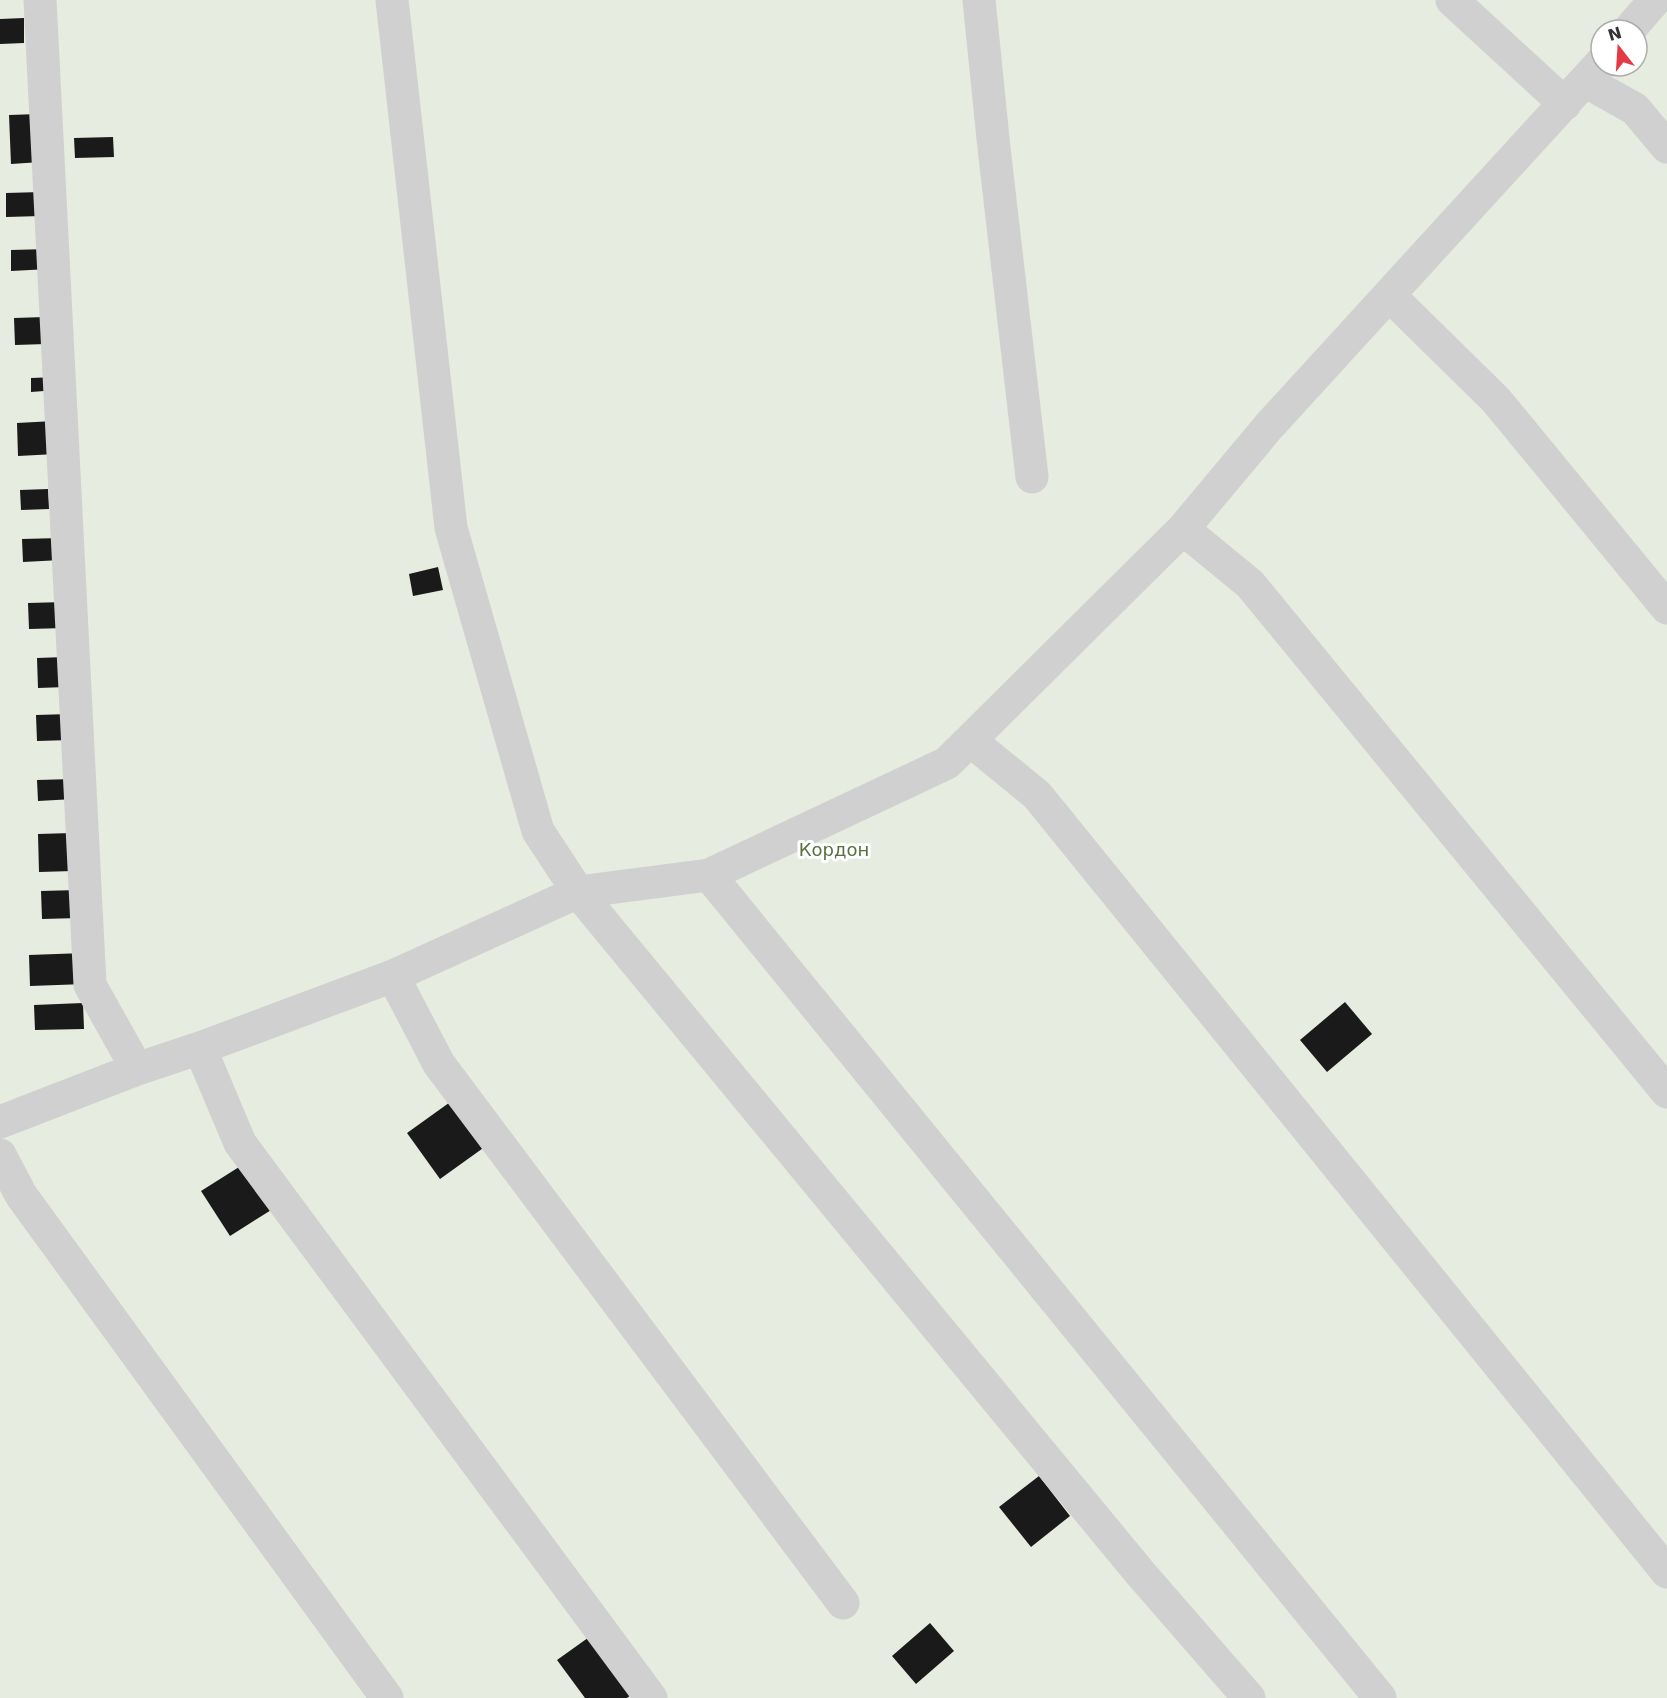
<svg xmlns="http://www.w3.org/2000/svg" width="1667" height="1698" viewBox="0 0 1667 1698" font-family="'DejaVu Sans',sans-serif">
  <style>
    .green { fill: #e6ecdf; fill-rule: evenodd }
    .building { fill: #1a1a1a }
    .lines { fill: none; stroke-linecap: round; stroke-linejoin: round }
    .minor { stroke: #d0d0d0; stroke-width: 33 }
    .labels { text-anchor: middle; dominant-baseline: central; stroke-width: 6; stroke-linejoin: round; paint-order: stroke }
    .park-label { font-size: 18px; fill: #56703f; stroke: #fff }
  </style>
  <rect width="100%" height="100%" fill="#fff"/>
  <path class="green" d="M 0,0 L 1667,0 L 1667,1698 L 0,1698 ZM 1601,30 L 1637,30 L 1637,66 L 1601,66 Z"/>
  <path class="building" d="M 24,18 L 24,43 L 0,44 L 0,19 Z
    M 39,114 L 41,162 L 11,164 L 9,115 Z
    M 113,137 L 114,157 L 75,158 L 74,138 Z
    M 41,192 L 41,216 L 6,217 L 6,193 Z
    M 48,249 L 49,269 L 11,271 L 11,250 Z
    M 45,317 L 46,344 L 15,345 L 14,318 Z
    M 57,377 L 57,390 L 31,392 L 31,378 Z
    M 54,421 L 56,454 L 18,456 L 17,423 Z
    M 48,489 L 49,509 L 21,510 L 20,490 Z
    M 60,538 L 61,560 L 23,562 L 22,539 Z
    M 438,567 L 443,590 L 413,596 L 409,574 Z
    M 64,602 L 65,628 L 29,629 L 28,603 Z
    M 65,657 L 66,687 L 38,688 L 37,658 Z
    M 70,714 L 71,740 L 37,741 L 36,715 Z
    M 73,779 L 74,799 L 38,801 L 37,780 Z
    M 72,833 L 73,871 L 39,872 L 38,834 Z
    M 78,890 L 79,918 L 42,919 L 41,891 Z
    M 84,953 L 85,984 L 30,986 L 29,955 Z
    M 1345,1002 L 1372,1034 L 1327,1072 L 1300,1040 Z
    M 83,1003 L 84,1029 L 35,1030 L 34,1005 Z
    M 453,1100 L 486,1146 L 440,1179 L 407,1133 Z
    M 247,1162 L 276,1207 L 230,1236 L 201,1191 Z
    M 1039,1476 L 1070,1516 L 1031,1547 L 999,1507 Z
    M 930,1623 L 954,1651 L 916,1684 L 892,1656 Z
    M 592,1635 L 634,1693 L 627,1698 L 585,1698 L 557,1660 Z"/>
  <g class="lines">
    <path class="minor" d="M 40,0 L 90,985 L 137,1069
      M 392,0 L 451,528 L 538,831 L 578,892 L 1141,1574 L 1249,1698
      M 979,0 L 994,148 L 1032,477
      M 1452,0 L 1565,104
      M 1629,30 L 1655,0
      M 1585,81 L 1635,109 L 1667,147
      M 1389,295 L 1496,400 L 1667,608
      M 1183,529 L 1250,584 L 1667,1092
      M 971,741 L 1037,795 L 1667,1572
      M 709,875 L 1380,1698
      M 393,976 L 439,1064 L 843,1603
      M 200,1048 L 240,1143 L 651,1698
      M 0,1122 L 137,1069 L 200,1048 L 393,976 L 578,892 L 709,875 L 947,763 L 1183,529 L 1269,426 L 1601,63
      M 0,1155 L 21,1195 L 387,1698"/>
  </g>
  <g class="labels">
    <g class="park-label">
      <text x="834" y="849">Кордон</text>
    </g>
  </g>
  <g transform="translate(1619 48) rotate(343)"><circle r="28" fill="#ffffff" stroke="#adadad" stroke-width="1.5"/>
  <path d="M0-4.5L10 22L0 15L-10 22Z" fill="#e63946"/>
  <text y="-9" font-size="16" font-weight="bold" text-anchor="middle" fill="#333333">N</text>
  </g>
</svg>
